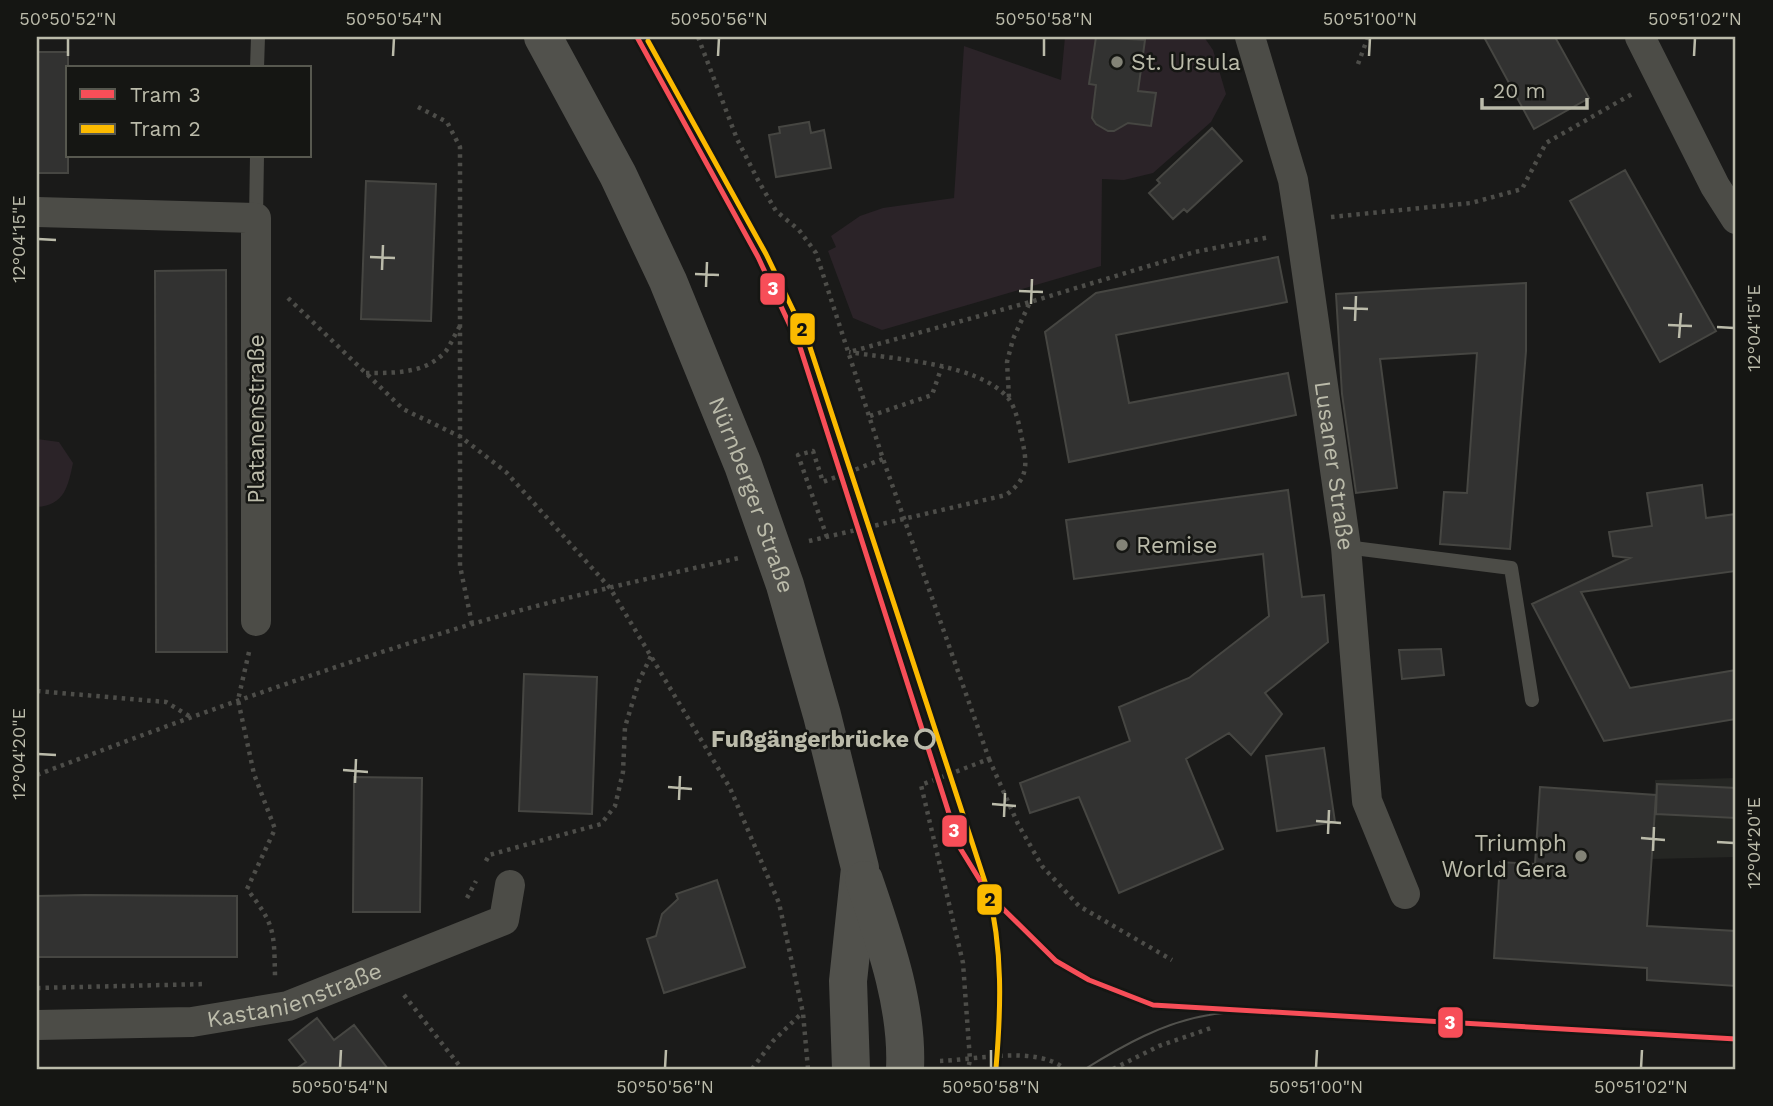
<svg xmlns="http://www.w3.org/2000/svg" width="1773" height="1106" viewBox="0 0 1773 1106" font-family="'Work Sans',sans-serif">
  <style>
    .built { fill: #252623 }
    .green { fill: #2b2328 }
    .building { fill: #323231; stroke: #464642; stroke-width: 2 }
    .lines { fill: none; stroke-linecap: round; stroke-linejoin: round }
    .path { stroke: #4d4d49; stroke-width: 4.5; stroke-dasharray: 3.5 5; stroke-linecap: butt }
    .lane { stroke: #4c4c47; stroke-width: 14 }
    .street { stroke: #4c4c47; stroke-width: 30 }
    .secondary { stroke: #51514c; stroke-width: 38 }
    .tram { stroke: #52524d; stroke-width: 2 }
    .tram-1-casing { stroke: #151613; stroke-width: 10 }
    .tram-2-casing { stroke: #151613; stroke-width: 10 }
    .tram-1 { stroke: #f74e58; stroke-width: 5 }
    .tram-2 { stroke: #fbba00; stroke-width: 5 }
    .ticks { fill: none; stroke: #bba; stroke-width: 2.5 }
    .poi-dot { fill: #838377; stroke: #151613; stroke-width: 2.5 }
    .stop-dot { fill: #151613; stroke: #bba; stroke-width: 3.5 }
    .labels { text-anchor: middle; dominant-baseline: central; stroke-width: 5; stroke-linejoin: round; paint-order: stroke }
    .poi-label { font-size: 23px; fill: #bba; stroke: #151613; text-anchor: start }
    .street-label { font-size: 23px; fill: #bba; stroke: #151613 }
    .stop-label { font-size: 23px; font-weight: bold; fill: #bba; stroke: #151613; text-anchor: end }
    .line-badge { stroke: #151613; stroke-width: 2.5 }
    .badge-label { font-size: 19px; text-anchor: middle; font-weight: bold; fill: #fff }
    .pale-badge-label { font-size: 19px; text-anchor: middle; font-weight: bold; fill: #111 }
    .neatline { fill: none; stroke: #bba; stroke-width: 2.5 }
    .ticks-label { font-size: 18px; text-anchor: middle; fill: #bba }
  </style>
  <rect width="100%" height="100%" fill="#1a1a19"/>
  <path class="built" d="M 1736,778 L 1736,857 L 1652,859 L 1655,780 Z"/>
  <path class="green" d="M 1065,37 L 1204,37 L 1213,50 L 1226,94 L 1211,122 L 1153,173 L 1124,180 L 1102,179 L 1101,266 L 882,330 L 853,318 L 828,251 L 836,247 L 831,236 L 860,216 L 883,208 L 954,198 L 964,46 L 1061,80 Z
    M 37,439 L 59,442 L 73,463 C 68,486 65,505 37,507 Z"/>
  <path class="building" d="M 1096,37 L 1145,40 L 1138,91 L 1156,93 L 1151,126 L 1128,123 L 1114,131 L 1108,131 L 1096,124 L 1092,118 L 1096,85 L 1089,84 Z
    M 1484,37 L 1555,37 L 1589,98 L 1534,129 Z
    M 37,52 L 68,52 L 68,173 L 37,173 Z
    M 809,122 L 811,133 L 824,130 L 831,168 L 776,177 L 769,135 L 780,133 L 779,127 Z
    M 1212,128 L 1242,161 L 1187,212 L 1184,209 L 1173,219 L 1149,193 L 1160,183 L 1157,180 Z
    M 1625,170 L 1716,331 L 1660,362 L 1570,201 Z
    M 366,181 L 436,184 L 431,321 L 361,319 Z
    M 1278,257 L 1287,302 L 1116,335 L 1129,403 L 1288,373 L 1296,415 L 1069,462 L 1045,332 L 1096,293 Z
    M 226,270 L 227,652 L 156,652 L 155,271 Z
    M 1526,283 L 1526,351 L 1510,549 L 1440,544 L 1444,492 L 1467,493 L 1477,353 L 1380,359 L 1397,488 L 1356,493 L 1342,394 L 1336,294 Z
    M 1702,485 L 1706,518 L 1736,514 L 1736,571 L 1581,592 L 1630,688 L 1736,670 L 1736,719 L 1604,741 L 1532,604 L 1630,558 L 1613,556 L 1609,532 L 1652,526 L 1647,493 Z
    M 1288,490 L 1302,597 L 1324,595 L 1328,642 L 1265,693 L 1282,714 L 1251,755 L 1229,733 L 1186,759 L 1223,849 L 1119,893 L 1079,797 L 1030,813 L 1020,783 L 1130,741 L 1119,707 L 1189,678 L 1269,616 L 1263,554 L 1074,579 L 1066,520 Z
    M 1441,649 L 1444,675 L 1402,679 L 1399,650 Z
    M 524,674 L 597,677 L 592,814 L 519,811 Z
    M 1324,748 L 1335,822 L 1277,831 L 1266,756 Z
    M 354,777 L 422,778 L 420,912 L 353,912 Z
    M 1657,784 L 1736,788 L 1736,818 L 1656,814 Z
    M 1540,787 L 1656,795 L 1647,926 L 1736,931 L 1736,986 L 1647,980 L 1647,968 L 1494,958 L 1500,862 L 1535,864 Z
    M 717,880 L 745,967 L 664,993 L 647,939 L 656,936 L 662,914 L 678,899 L 676,894 Z
    M 85,895 L 237,896 L 237,957 L 37,957 L 37,896 Z
    M 317,1018 L 334,1040 L 354,1025 L 388,1069 L 296,1069 L 306,1062 L 289,1040 Z"/>
  <g class="lines">
    <path class="path" d="M 698,37 L 737,139 L 759,182 L 776,211 L 799,230 L 816,253 L 883,459 L 989,759 L 921,785 L 963,963 L 970,1060 L 968,1069
      M 1358,64 L 1368,37
      M 418,107 L 447,122 L 460,147 L 460,566 L 472,624
      M 1331,217 L 1471,203 L 1522,189 L 1546,143 L 1632,94
      M 288,298 L 403,409 L 461,437 L 506,472 L 610,588 L 730,788 L 779,903 L 803,1013 L 808,1069
      M 853,351 L 1030,302 L 1195,252 L 1270,237
      M 366,373 C 394,373 426,374 446,351 C 451,344 455,334 460,326
      M 1009,397 L 1007,362 L 1013,339 L 1030,302
      M 870,416 L 932,395 L 942,366
      M 827,537 L 798,455 L 813,451 L 823,482 L 883,459
      M 809,541 L 1006,495 C 1026,480 1028,468 1023,444 C 1020,430 1017,409 1008,398 C 979,363 892,359 849,352
      M 249,652 L 238,700 L 254,774 L 275,829 L 247,889 C 275,925 274,931 275,976
      M 37,691 L 166,702 L 189,716
      M 989,759 L 1018,824 L 1042,866 L 1079,906 L 1172,960
      M 37,775 C 180,720 325,668 472,624 C 560,598 650,578 739,558
      M 486,861 L 489,855 L 601,824 L 615,806 L 623,772 L 625,727 L 639,681 L 651,656
      M 467,898 L 476,881
      M 37,988 L 207,984
      M 404,995 L 462,1069
      M 940,1061 C 975,1060 1036,1045 1065,1069
      M 752,1069 L 773,1041 L 802,1013
      M 1113,1069 L 1159,1046 L 1214,1027"/>
    <path class="lane" d="M 257,68 L 258,37
      M 256,218 L 257,156
      M 1346,547 L 1511,568 L 1532,700"/>
    <g class="street">
      <path id="s1" d="M 1250,37 L 1293,180 L 1301,231 L 1346,547 L 1367,801 L 1405,894"/>
      <path d="M 1640,37 L 1715,186 L 1736,219"/>
      <path d="M 37,212 L 256,218 L 256,621"/>
      <path id="s2" d="M 37,1025 L 192,1022 L 288,1006 L 504,920 L 510,885"/>
    </g>
    <g class="secondary">
      <path id="s3" d="M 543,37 L 618,175 L 668,281 L 743,465 L 785,585 L 822,715 L 860,868 L 848,981 L 851,1069"/>
      <path d="M 864,880 C 884,939 908,1005 905,1069"/>
    </g>
    <path class="tram" d="M 1085,1069 C 1122,1046 1164,1022 1209,1015 C 1225,1012 1242,1012 1258,1010"/>
    <defs>
      <path id="tram-1" d="M 637,37 L 758,257 L 800,347 L 960,848 L 989,895 L 1056,961 L 1089,980 L 1153,1005 L 1736,1039"/>
      <path id="tram-2" d="M 648,41 L 766,254 L 808,341 L 988,891 C 1003,949 1001,1009 996,1068"/>
    </defs>
    <use href="#tram-1" class="tram-1-casing"/>
    <use href="#tram-2" class="tram-2-casing"/>
    <use href="#tram-1" class="tram-1"/>
    <use href="#tram-2" class="tram-2"/>
  </g>
  <path class="ticks" d="M 68,56 L 68,38M 393,56 L 394,38M 718,56 L 719,38M 1044,56 L 1044,38M 1369,56 L 1370,38M 1694,56 L 1695,38M 38,239 L 56,240M 370,257 L 395,258M 382,270 L 383,245M 695,274 L 719,275M 706,287 L 707,262M 1019,291 L 1043,292M 1031,304 L 1032,279M 1343,308 L 1368,309M 1355,321 L 1356,296M 1668,325 L 1692,326M 1717,327 L 1734,328M 1679,338 L 1681,313M 38,754 L 56,755M 343,770 L 368,772M 355,783 L 356,759M 668,787 L 692,789M 679,800 L 680,776M 992,804 L 1016,806M 1004,817 L 1005,793M 1316,821 L 1341,823M 1328,834 L 1329,810M 1641,838 L 1665,840M 1717,842 L 1734,843M 1653,851 L 1654,827M 340,1068 L 341,1050M 665,1068 L 666,1050M 991,1068 L 991,1050M 1316,1068 L 1317,1050M 1641,1068 L 1642,1050"/>
  <g class="poi-dot">
    <circle cx="1117" cy="62" r="7"/>
    <circle cx="1122" cy="545" r="7"/>
    <circle cx="1581" cy="856" r="7"/>
  </g>
  <circle class="stop-dot" cx="925" cy="739" r="9"/>
  <g class="labels">
    <g class="poi-label">
      <text x="1131" y="62">St. Ursula</text>
      <text x="1136" y="545">Remise</text>
      <text x="1567" y="843" text-anchor="end">Triumph<tspan x="1567" dy="26">World Gera</tspan></text>
    </g>
    <g class="street-label">
      <text transform="translate(256 419) rotate(-90)">Platanenstraße</text>
      <text stroke="none"><textPath href="#s1" startOffset="438">Lusaner Straße</textPath></text>
      <text stroke="none"><textPath href="#s3" startOffset="504">Nürnberger Straße</textPath></text>
      <text stroke="none"><textPath href="#s2" startOffset="261">Kastanienstraße</textPath></text>
    </g>
    <g class="stop-label">
      <text x="909" y="739">Fußgängerbrücke</text>
    </g>
  </g>
  <g class="line-badge">
    <rect x="759" y="272" width="27" height="34" rx="7" fill="#f74e58"/>
    <rect x="789" y="312" width="27" height="34" rx="7" fill="#fbba00"/>
    <rect x="941" y="814" width="27" height="34" rx="7" fill="#f74e58"/>
    <rect x="976" y="883" width="27" height="33" rx="7" fill="#fbba00"/>
    <rect x="1437" y="1006" width="27" height="33" rx="7" fill="#f74e58"/>
  </g>
  <g class="badge-label">
    <text x="773" y="295">3</text>
    <text x="954" y="837">3</text>
    <text x="1450" y="1029">3</text>
  </g>
  <g class="pale-badge-label">
    <text x="802" y="336">2</text>
    <text x="990" y="906">2</text>
  </g>
  <rect width="1773" height="1106" fill="none" stroke="#151613" stroke-width="77"/>
  <rect x="66" y="66" width="245" height="91" fill="#151613" stroke="#57584f" stroke-width="2"/>
  <rect x="80" y="89" width="35" height="10" fill="#f74e58" stroke="#57584f" stroke-width="2"/>
  <text x="130" y="102" font-size="21" fill="#bbbbaa">Tram 3</text>
  <rect x="80" y="124" width="35" height="10" fill="#fbba00" stroke="#57584f" stroke-width="2"/>
  <text x="130" y="136" font-size="21" fill="#bbbbaa">Tram 2</text>
  <path d="M1482 98v10h105v-10" fill="none" stroke="#bbbbaa" stroke-width="3.5"/>
  <text x="1493" y="98" font-size="21" fill="#bbbbaa" stroke="#151613" stroke-width="5" paint-order="stroke">20 m</text>
  <rect x="38" y="38" width="1696" height="1030" class="neatline"/>
  <g class="ticks-label">
    <text x="68" y="25">50°50'52"N</text>
    <text x="394" y="25">50°50'54"N</text>
    <text x="719" y="25">50°50'56"N</text>
    <text x="1044" y="25">50°50'58"N</text>
    <text x="1370" y="25">50°51'00"N</text>
    <text x="1695" y="25">50°51'02"N</text>
    <text transform="translate(19 239) rotate(-90)" y="6">12°04'15"E</text>
    <text transform="translate(1754 328) rotate(-90)" y="6">12°04'15"E</text>
    <text transform="translate(19 754) rotate(-90)" y="6">12°04'20"E</text>
    <text transform="translate(1754 843) rotate(-90)" y="6">12°04'20"E</text>
    <text x="340" y="1093">50°50'54"N</text>
    <text x="665" y="1093">50°50'56"N</text>
    <text x="991" y="1093">50°50'58"N</text>
    <text x="1316" y="1093">50°51'00"N</text>
    <text x="1641" y="1093">50°51'02"N</text>
  </g>
</svg>
